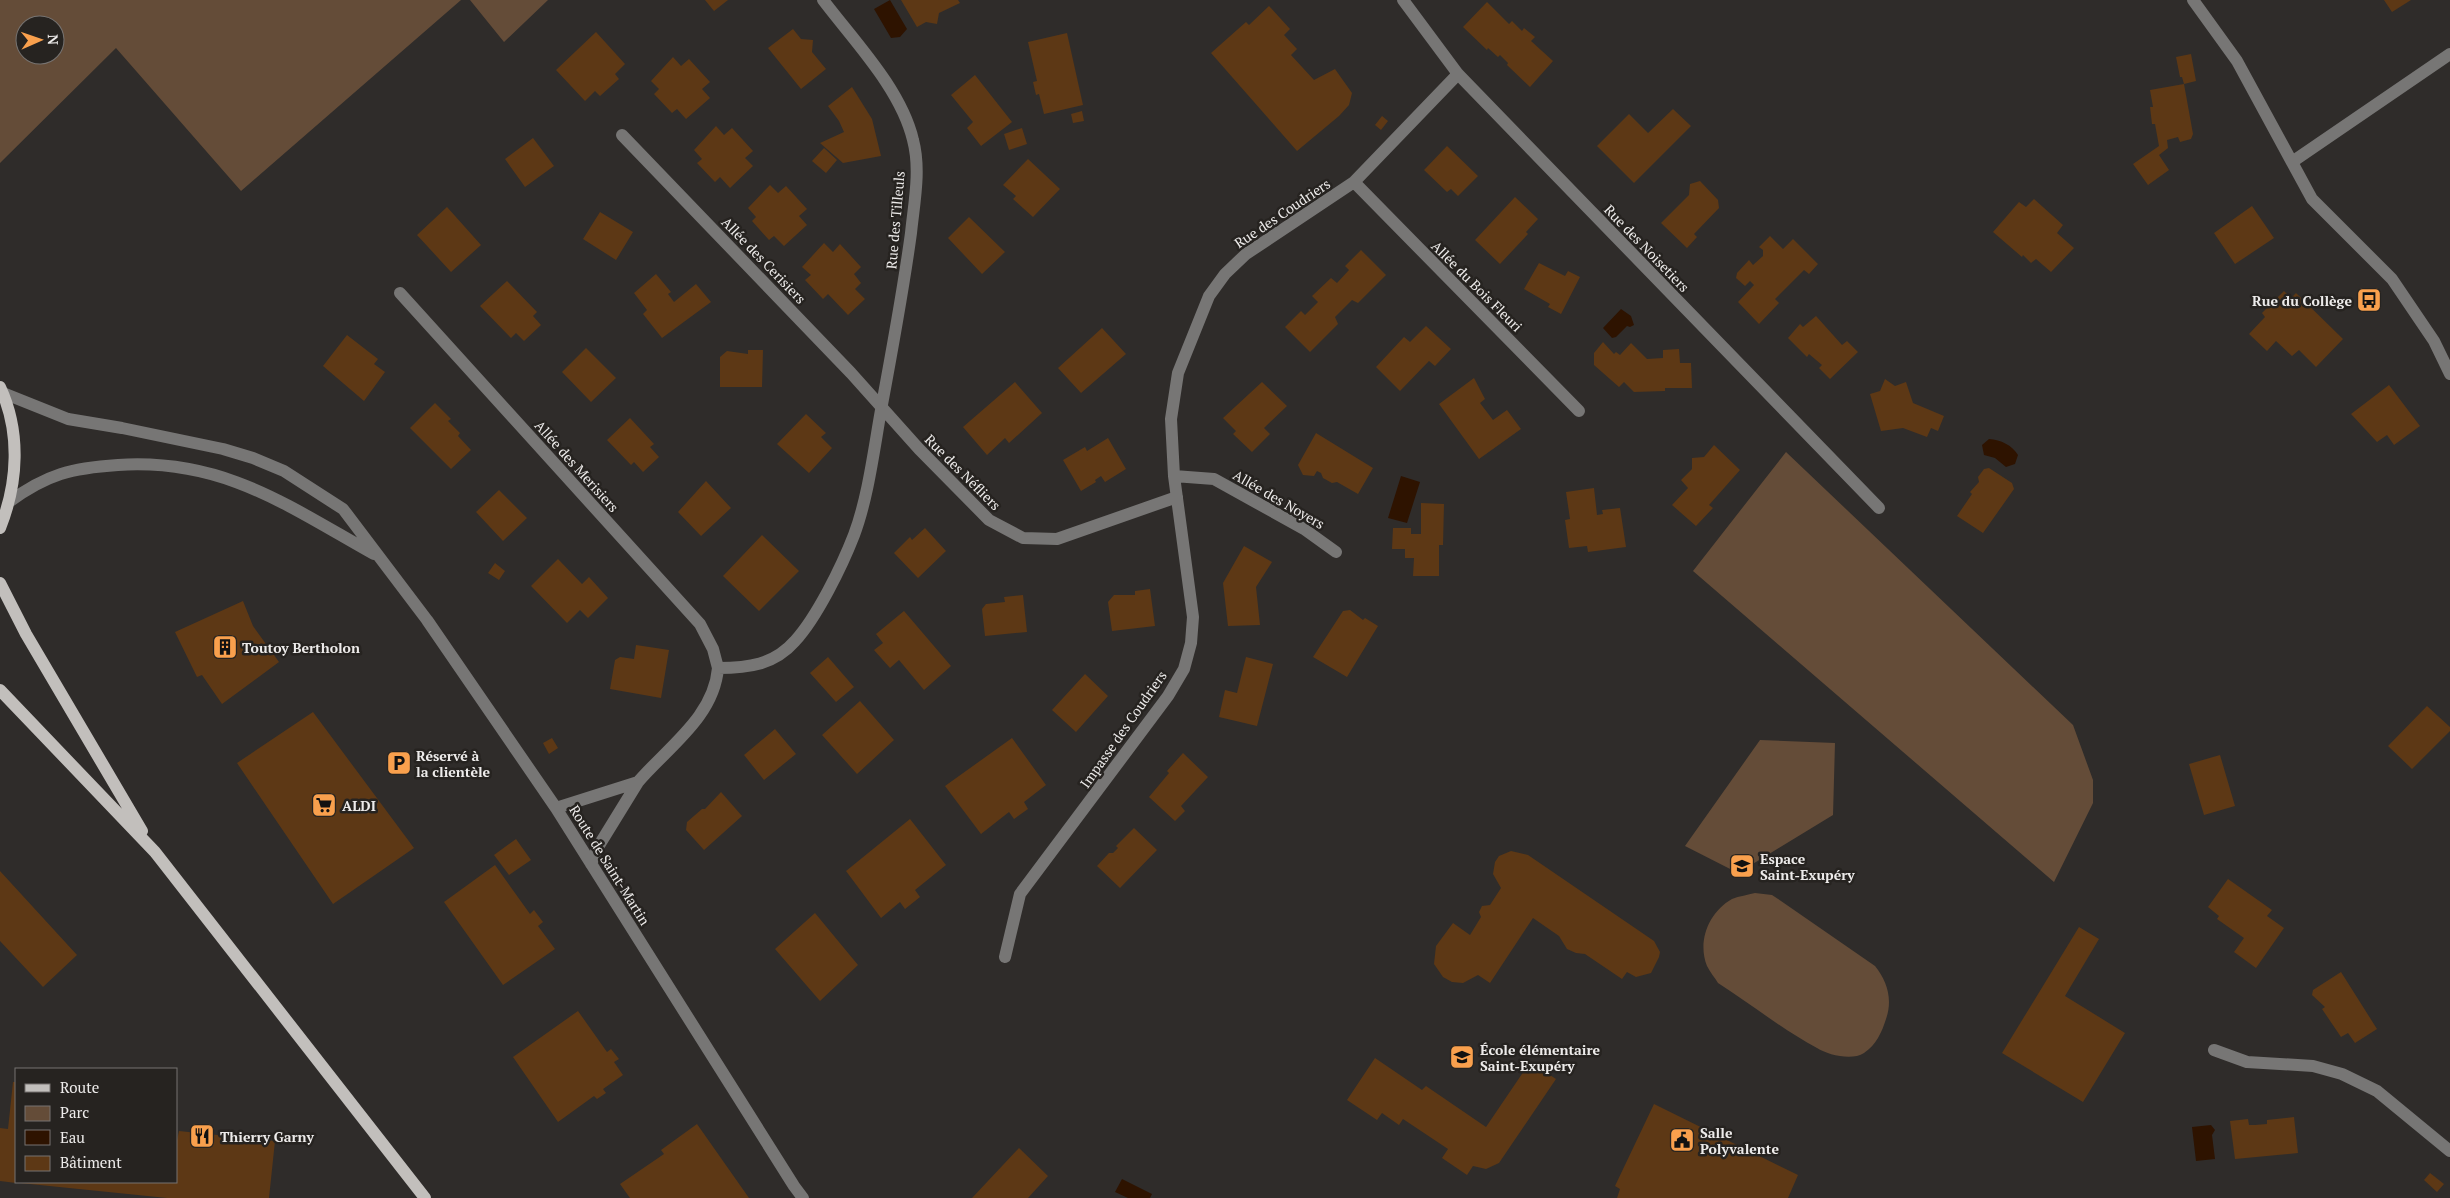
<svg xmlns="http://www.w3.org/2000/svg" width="2450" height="1198" viewBox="0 0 2450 1198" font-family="'PT Serif',serif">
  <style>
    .green { fill: #644c38; fill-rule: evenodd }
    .water { fill: #2e1300 }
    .building { fill: #5d3815 }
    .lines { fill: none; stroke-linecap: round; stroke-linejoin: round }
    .minor { stroke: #777675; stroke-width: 12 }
    .major { stroke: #c2bfbc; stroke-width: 12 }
    .labels { text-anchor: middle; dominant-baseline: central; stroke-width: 5; stroke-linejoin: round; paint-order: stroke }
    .street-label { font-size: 14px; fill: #edebea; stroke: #262320 }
    .poi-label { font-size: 14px; font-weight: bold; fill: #edebea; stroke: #262320; text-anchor: start }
  </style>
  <rect width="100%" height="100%" fill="#2f2c2a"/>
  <path class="green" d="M 0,0 L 461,0 L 241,191 L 116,48 L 0,163 ZM 25,25 L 55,25 L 55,55 L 25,55 Z
    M 470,0 L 548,0 L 504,42 Z
    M 1786,452 L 2073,725 L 2093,780 L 2093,803 L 2054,882 L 1693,571 Z
    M 1760,740 L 1835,743 L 1833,815 L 1738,873 L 1685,846 Z
    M 1755,893 L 1772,895 L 1781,901 L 1875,966 C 1887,981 1893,999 1886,1019 C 1882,1032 1876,1045 1864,1053 C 1852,1061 1828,1055 1817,1048 C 1783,1030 1751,1004 1718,983 C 1715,978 1710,972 1707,966 C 1697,941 1709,912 1732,899 C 1739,896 1748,895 1755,893 Z"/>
  <path class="water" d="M 890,0 L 907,29 L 900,37 L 891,38 L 874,9 Z
    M 1621,309 L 1631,316 L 1634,325 L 1630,327 L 1627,326 L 1616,337 L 1612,338 L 1603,328 Z
    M 1989,439 C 2001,440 2012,445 2018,455 L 2015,464 L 2006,467 L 1995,458 L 1984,455 L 1982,445 Z
    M 1401,476 L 1420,482 L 1407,523 L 1388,518 Z
    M 2211,1125 L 2215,1130 L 2212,1135 L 2215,1159 L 2196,1161 L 2192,1127 Z
    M 1122,1179 L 1152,1194 L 1150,1198 L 1128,1198 L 1115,1192 Z"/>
  <path class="building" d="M 705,0 L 728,0 L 714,11 Z
    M 901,0 L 958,0 L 960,3 L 939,13 L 937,24 L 926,22 L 917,27 Z
    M 2384,0 L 2411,0 L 2392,12 Z
    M 1487,2 L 1509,24 L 1512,21 L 1522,31 L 1524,28 L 1535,37 L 1531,41 L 1553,61 L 1530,87 L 1507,65 L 1508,63 L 1500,55 L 1498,57 L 1488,48 L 1487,50 L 1463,27 Z
    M 1269,6 L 1290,29 L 1284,35 L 1297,49 L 1291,55 L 1314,80 L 1335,69 L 1352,93 L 1349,105 L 1339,116 L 1297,151 L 1211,53 L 1246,22 L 1249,25 Z
    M 793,29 L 801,39 L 813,40 L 812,52 L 826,69 L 801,89 L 768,48 Z
    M 596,32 L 625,64 L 615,74 L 619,79 L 600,96 L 595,91 L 585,101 L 556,70 Z
    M 1067,33 L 1083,105 L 1044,114 L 1039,94 L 1036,95 L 1033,82 L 1037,81 L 1028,42 Z
    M 2191,54 L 2196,81 L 2184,84 L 2182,77 L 2180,77 L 2176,57 Z
    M 673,57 L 681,66 L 689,59 L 710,82 L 702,89 L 710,98 L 686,119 L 677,109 L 672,113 L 654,94 L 659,89 L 651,81 Z
    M 975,75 L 1012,122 L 981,146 L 967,128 L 973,122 L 951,95 Z
    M 2184,84 L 2193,134 L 2191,139 L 2180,142 L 2178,137 L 2167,140 L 2168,148 L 2159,155 L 2169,170 L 2148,185 L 2133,164 L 2159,146 L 2155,124 L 2152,124 L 2150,107 L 2153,107 L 2150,90 Z
    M 852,87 L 872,119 L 881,156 L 843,163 L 820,143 L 844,132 L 839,121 L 828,106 Z
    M 1673,109 L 1691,126 L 1634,183 L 1597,146 L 1629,114 L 1648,133 Z
    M 1082,111 L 1084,121 L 1073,123 L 1071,114 Z
    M 1382,116 L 1388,121 L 1381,130 L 1375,125 Z
    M 716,126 L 724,135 L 732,128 L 753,151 L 745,158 L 753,166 L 730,188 L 720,177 L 715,182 L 697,163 L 702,159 L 694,150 Z
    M 1022,128 L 1027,144 L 1009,150 L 1004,134 Z
    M 533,138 L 554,166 L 525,187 L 505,159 Z
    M 1447,146 L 1478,176 L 1458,196 L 1451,189 L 1447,192 L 1424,170 Z
    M 824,148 L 837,160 L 826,173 L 812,161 Z
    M 1028,159 L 1060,189 L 1033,217 L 1013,199 L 1016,196 L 1003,185 Z
    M 1700,181 L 1718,200 L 1719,208 L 1694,234 L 1697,237 L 1687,248 L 1661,223 L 1689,195 L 1690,184 Z
    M 770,185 L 778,193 L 786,186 L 807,209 L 799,216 L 807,225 L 784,246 L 774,236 L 769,240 L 752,221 L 756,217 L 748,208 Z
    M 1515,197 L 1538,219 L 1526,232 L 1528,234 L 1500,264 L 1475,240 Z
    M 2034,199 L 2063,225 L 2057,233 L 2074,248 L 2051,272 L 2036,259 L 2031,263 L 2023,255 L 2022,257 L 1993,232 L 2019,202 L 2026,207 Z
    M 2252,206 L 2274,238 L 2235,264 L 2214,233 Z
    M 447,207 L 481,245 L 451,272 L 417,235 Z
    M 600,212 L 633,232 L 616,260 L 583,239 Z
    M 969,217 L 1005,252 L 982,274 L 948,238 Z
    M 1770,236 L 1783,249 L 1793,239 L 1818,264 L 1809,274 L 1804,270 L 1775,299 L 1779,303 L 1759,324 L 1738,302 L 1754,285 L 1750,281 L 1745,286 L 1736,278 L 1737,273 L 1749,260 L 1753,265 L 1763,256 L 1763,250 L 1759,247 Z
    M 824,243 L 833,252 L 840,244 L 861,267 L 854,274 L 861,283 L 855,289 L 865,299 L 848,315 L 828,294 L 823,299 L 805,280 L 811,275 L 802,267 Z
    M 1361,250 L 1386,275 L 1358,303 L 1352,300 L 1335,317 L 1338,324 L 1310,352 L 1285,327 L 1301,311 L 1305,315 L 1318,302 L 1312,296 L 1331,278 L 1337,283 L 1349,270 L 1345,266 Z
    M 1539,263 L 1565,276 L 1568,271 L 1580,277 L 1561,314 L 1548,307 L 1550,304 L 1524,289 Z
    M 656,274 L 671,292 L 668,294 L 674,302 L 696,284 L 711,302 L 662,338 L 643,314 L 647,310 L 634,293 Z
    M 507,281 L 537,312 L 533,316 L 541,325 L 524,341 L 516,333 L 511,338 L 480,306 Z
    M 2284,291 L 2291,298 L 2296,293 L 2343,339 L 2316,367 L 2299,350 L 2292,356 L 2276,341 L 2267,351 L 2249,334 L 2265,317 L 2262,313 Z
    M 1816,316 L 1842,345 L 1847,341 L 1858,352 L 1830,379 L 1819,368 L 1822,365 L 1809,354 L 1807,357 L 1788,338 L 1800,324 L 1803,327 Z
    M 1426,326 L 1451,349 L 1435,366 L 1429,361 L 1400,391 L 1376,367 L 1404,337 L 1410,342 Z
    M 1102,328 L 1126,354 L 1081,393 L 1058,368 Z
    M 347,335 L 378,359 L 374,364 L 385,372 L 364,401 L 323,366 Z
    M 1603,342 L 1614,354 L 1616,352 L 1620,355 L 1631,343 L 1647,359 L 1663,358 L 1663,350 L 1679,349 L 1680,363 L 1691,363 L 1692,388 L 1665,388 L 1665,391 L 1634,392 L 1624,382 L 1619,387 L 1594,365 L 1594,353 Z
    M 586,348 L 616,378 L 591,402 L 562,372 Z
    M 748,350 L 763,350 L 762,387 L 720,387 L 720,357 L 727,351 L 748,354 Z
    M 1474,378 L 1485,399 L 1480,403 L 1493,420 L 1507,410 L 1521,429 L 1479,459 L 1439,404 Z
    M 1885,379 L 1895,386 L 1906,382 L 1913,403 L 1944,416 L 1938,431 L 1931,428 L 1927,437 L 1903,428 L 1881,431 L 1870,394 L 1880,391 Z
    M 1015,382 L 1042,413 L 1009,443 L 1005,438 L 987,455 L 963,427 Z
    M 1262,382 L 1287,406 L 1264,428 L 1270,434 L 1252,452 L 1233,434 L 1236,431 L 1223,418 Z
    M 2389,385 L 2420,426 L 2394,445 L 2387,435 L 2377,442 L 2351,414 Z
    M 435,403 L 451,419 L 448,421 L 460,433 L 458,436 L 471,450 L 451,469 L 410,428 Z
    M 806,414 L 826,433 L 821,437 L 832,448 L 809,473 L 777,444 Z
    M 630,418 L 654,444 L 650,447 L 659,457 L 643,472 L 634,462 L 631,465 L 607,440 Z
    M 1316,433 L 1373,468 L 1358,494 L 1337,482 L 1332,483 L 1323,478 L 1321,473 L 1317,471 L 1314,476 L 1303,475 L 1298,465 Z
    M 1108,438 L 1126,469 L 1105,482 L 1101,476 L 1095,480 L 1096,482 L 1081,491 L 1063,460 L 1085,447 L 1087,451 Z
    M 1714,445 L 1740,470 L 1709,505 L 1713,508 L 1696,526 L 1672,505 L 1688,488 L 1681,480 L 1692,469 L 1692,458 L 1704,457 Z
    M 1989,468 L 2012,483 L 2014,489 L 1983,533 L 1957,516 L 1972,494 L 1970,492 L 1979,482 L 1978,477 L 1984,469 Z
    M 706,481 L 731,508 L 701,536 L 678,512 Z
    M 1594,488 L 1597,515 L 1603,514 L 1602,510 L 1620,508 L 1626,547 L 1588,552 L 1587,546 L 1569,548 L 1565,520 L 1570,519 L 1566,492 Z
    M 499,490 L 527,518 L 503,541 L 476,512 Z
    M 1421,503 L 1444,504 L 1443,545 L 1439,545 L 1439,576 L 1413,576 L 1414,558 L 1405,558 L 1405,549 L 1392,549 L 1393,528 L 1411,528 L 1411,534 L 1421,534 Z
    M 925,528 L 946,551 L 918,578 L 894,553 L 910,537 L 912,540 Z
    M 762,535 L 799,571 L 759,611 L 723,576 Z
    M 1244,546 L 1272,562 L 1256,587 L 1260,625 L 1228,626 L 1223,583 Z
    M 558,559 L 582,584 L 589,577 L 608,598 L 588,618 L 580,610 L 567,623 L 531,586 Z
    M 495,563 L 505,571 L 499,580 L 488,573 Z
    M 1150,589 L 1155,626 L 1112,631 L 1108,602 L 1114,595 L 1135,595 L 1135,591 Z
    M 1023,595 L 1027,632 L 985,636 L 982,609 L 986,604 L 1005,602 L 1004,597 Z
    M 243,601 L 253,626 L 279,662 L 222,704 L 202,675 L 197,677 L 175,632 Z
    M 1350,610 L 1363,620 L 1365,618 L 1378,626 L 1347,677 L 1313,657 L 1343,611 Z
    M 904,611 L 951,666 L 924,690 L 899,660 L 890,668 L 874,650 L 883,643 L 876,634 Z
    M 636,645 L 669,650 L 661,698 L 610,689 L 615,660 L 620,657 L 634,659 Z
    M 828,657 L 854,687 L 836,702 L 810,673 Z
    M 1246,657 L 1273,664 L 1257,726 L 1219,717 L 1225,690 L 1237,693 Z
    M 1085,674 L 1108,696 L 1076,732 L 1052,710 Z
    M 860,701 L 894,740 L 857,774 L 822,735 Z
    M 2427,706 L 2450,727 L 2450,731 L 2412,769 L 2388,746 Z
    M 313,712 L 414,848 L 333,904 L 237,763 Z
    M 775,729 L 796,754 L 764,780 L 744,755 Z
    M 552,738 L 558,748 L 549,754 L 543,743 Z
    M 1012,738 L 1046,785 L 1024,802 L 1028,809 L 1014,819 L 1009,812 L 981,834 L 945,786 Z
    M 1183,753 L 1208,777 L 1181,806 L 1185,811 L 1175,821 L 1149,797 L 1169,773 L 1167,771 Z
    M 2220,755 L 2235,806 L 2204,815 L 2189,764 Z
    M 721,792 L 742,816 L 704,850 L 686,830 L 687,822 L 702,809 L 705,809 Z
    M 910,819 L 946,865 L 915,890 L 920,897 L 905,909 L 900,902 L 881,918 L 846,871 Z
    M 1134,828 L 1157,850 L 1120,888 L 1097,866 L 1109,853 L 1113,853 L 1118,848 L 1116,846 Z
    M 516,839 L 531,860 L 509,875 L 494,855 Z
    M 1511,851 L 1528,855 L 1654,941 L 1660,952 L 1659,957 L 1651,973 L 1636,977 L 1627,972 L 1622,979 L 1585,954 L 1576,953 L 1567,949 L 1559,936 L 1533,918 L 1490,983 L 1478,975 L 1463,983 L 1452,982 L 1443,977 L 1434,964 L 1436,946 L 1453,923 L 1470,935 L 1481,917 L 1479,912 L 1482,906 L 1490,905 L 1501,888 L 1493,874 L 1495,862 L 1499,856 Z
    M 495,865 L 530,914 L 534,910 L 543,922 L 538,926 L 555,949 L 503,985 L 444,902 Z
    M 0,871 L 77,955 L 43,987 L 0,941 Z
    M 2228,879 L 2272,910 L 2267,916 L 2284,928 L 2256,968 L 2234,952 L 2244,938 L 2217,919 L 2219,916 L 2208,907 Z
    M 815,913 L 858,965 L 820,1001 L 775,949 Z
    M 2079,927 L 2099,939 L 2065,996 L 2125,1033 L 2083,1102 L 2002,1053 Z
    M 2341,972 L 2377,1029 L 2355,1043 L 2348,1033 L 2341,1037 L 2322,1009 L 2325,1007 L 2312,995 L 2313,990 Z
    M 578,1011 L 607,1052 L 611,1049 L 619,1059 L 614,1062 L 623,1075 L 603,1089 L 606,1093 L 597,1099 L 594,1096 L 558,1122 L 513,1057 Z
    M 1375,1058 L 1422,1090 L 1426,1086 L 1486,1127 L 1530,1062 L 1556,1079 L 1499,1163 L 1486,1169 L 1473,1166 L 1467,1175 L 1442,1158 L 1448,1149 L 1403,1119 L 1399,1125 L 1382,1113 L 1377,1120 L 1347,1100 Z
    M 13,1082 L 16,1082 L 16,1183 L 0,1181 L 0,1128 L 8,1129 Z
    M 1654,1104 L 1798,1175 L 1788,1198 L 1617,1198 L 1620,1189 L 1615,1186 Z
    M 2294,1117 L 2298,1153 L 2235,1159 L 2230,1121 L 2248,1119 L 2249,1125 L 2255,1125 L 2267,1124 L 2267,1120 Z
    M 697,1124 L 749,1198 L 630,1198 L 620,1184 L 664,1154 L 661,1150 Z
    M 179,1131 L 275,1141 L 269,1198 L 167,1198 L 20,1183 L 176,1182 L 176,1145 Z
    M 1019,1148 L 1048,1176 L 1028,1198 L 972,1198 Z
    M 2430,1173 L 2444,1184 L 2437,1192 L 2424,1180 Z"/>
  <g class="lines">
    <path class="minor" d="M 1403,0 L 1458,74 L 1879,508
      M 2193,0 L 2237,61 L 2312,199 L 2392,279 L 2434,341 L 2450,374
      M 622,135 L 851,373 L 919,449 L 989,520 L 1023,538 L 1057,539 L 1177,497
      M 2292,162 L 2450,54
      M 1354,182 L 1579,411
      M 400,293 L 700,624 L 713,649 L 718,668
      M 3,393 L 68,419 L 122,428 L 223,449 L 253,458 L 284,471 L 343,509 L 427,620 L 556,808 L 794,1186 L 803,1198
      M 1174,476 L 1214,479 L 1304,529 L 1336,552
      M 9,502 C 47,474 72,468 118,465 C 223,458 288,506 374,554
      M 638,782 C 668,747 714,717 718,668 C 748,668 774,665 795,641 C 817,617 842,566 854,535 C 868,498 874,449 881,410 C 892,351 903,292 911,233 C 914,203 921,170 913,140 C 901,89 854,41 823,0
      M 556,808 L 638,782 L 598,847 L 591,864
      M 1005,957 L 1020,894 L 1168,696 L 1184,669 L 1191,643 L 1193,617 L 1174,476 L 1171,419 L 1178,373 L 1209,296 L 1225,274 L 1246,254 L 1354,182 L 1458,74
      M 2214,1050 L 2247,1062 L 2313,1066 L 2342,1074 L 2377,1091 L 2450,1151"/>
    <path class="major" d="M 0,387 C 21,432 18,483 0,528
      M 0,583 L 26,634 L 142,831
      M 0,690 L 155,852 L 425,1198"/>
  </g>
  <defs>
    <symbol id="bus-square" viewBox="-11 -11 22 22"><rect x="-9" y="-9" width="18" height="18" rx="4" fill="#f9a04d" stroke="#262320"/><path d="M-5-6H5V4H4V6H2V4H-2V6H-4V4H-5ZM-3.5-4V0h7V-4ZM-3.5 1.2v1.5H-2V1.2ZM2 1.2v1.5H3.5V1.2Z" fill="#111"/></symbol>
    <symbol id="building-square" viewBox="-11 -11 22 22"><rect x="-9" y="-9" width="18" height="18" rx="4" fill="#f9a04d" stroke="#262320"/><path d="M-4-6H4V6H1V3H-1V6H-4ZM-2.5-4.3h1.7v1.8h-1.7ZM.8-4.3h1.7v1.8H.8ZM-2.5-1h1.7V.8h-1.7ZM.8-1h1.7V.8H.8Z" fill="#111"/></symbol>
    <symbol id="parking-square" viewBox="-11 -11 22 22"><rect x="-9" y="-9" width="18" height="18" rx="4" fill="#f9a04d" stroke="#262320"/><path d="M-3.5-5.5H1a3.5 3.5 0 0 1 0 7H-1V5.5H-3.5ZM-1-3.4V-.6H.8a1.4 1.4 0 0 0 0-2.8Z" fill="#111"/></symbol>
    <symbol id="supermarket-square" viewBox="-11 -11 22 22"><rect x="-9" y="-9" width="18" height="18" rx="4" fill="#f9a04d" stroke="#262320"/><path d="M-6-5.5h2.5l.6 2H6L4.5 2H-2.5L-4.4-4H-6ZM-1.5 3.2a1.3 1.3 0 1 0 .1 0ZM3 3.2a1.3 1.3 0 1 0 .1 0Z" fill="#111"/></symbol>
    <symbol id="school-square" viewBox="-11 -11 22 22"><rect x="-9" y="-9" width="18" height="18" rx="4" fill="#f9a04d" stroke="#262320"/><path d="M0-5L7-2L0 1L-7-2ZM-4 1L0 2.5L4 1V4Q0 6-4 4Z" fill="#111"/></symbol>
    <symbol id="restaurant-square" viewBox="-11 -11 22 22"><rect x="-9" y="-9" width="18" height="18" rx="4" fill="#f9a04d" stroke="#262320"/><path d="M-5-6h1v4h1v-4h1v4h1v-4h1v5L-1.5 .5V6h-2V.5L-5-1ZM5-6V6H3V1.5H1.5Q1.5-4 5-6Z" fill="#111"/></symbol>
    <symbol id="civic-square" viewBox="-11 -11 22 22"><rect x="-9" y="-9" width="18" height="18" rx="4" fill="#f9a04d" stroke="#262320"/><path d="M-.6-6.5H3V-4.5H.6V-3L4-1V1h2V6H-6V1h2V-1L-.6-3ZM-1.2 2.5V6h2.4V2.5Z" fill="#111"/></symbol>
  </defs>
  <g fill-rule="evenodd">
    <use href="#bus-square" x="2355" y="286" width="28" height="28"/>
    <use href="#building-square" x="211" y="633" width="28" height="28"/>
    <use href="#parking-square" x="385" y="749" width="28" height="28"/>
    <use href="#supermarket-square" x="310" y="791" width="28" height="28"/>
    <use href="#school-square" x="1728" y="852" width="28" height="28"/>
    <use href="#school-square" x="1448" y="1043" width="28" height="28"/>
    <use href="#restaurant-square" x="188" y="1122" width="28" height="28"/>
    <use href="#civic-square" x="1668" y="1126" width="28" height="28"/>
  </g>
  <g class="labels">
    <g class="street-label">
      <text transform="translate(1282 213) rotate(-34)">Rue des Coudriers</text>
      <text transform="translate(895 220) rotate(-85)">Rue des Tilleuls</text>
      <text transform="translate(1647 248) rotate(46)">Rue des Noisetiers</text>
      <text transform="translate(764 260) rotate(46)">Allée des Cerisiers</text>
      <text transform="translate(1477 286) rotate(45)">Allée du Bois Fleuri</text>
      <text transform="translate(577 466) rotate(48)">Allée des Merisiers</text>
      <text transform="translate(963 472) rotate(45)">Rue des Néfliers</text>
      <text transform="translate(1279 499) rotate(30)">Allée des Noyers</text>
      <text transform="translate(1123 729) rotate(-55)">Impasse des Coudriers</text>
      <text transform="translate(610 865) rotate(58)">Route de Saint-Martin</text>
    </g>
    <g class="poi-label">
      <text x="2352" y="300" text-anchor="end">Rue du Collège</text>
      <text x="242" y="647">Toutoy Bertholon</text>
      <text x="416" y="755">Réservé à<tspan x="416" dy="16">la clientèle</tspan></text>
      <text x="342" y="805">ALDI</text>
      <text x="1760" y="858">Espace<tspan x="1760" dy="16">Saint-Exupéry</tspan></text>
      <text x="1480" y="1049">École élémentaire<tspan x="1480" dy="16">Saint-Exupéry</tspan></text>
      <text x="1700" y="1132">Salle<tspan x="1700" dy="16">Polyvalente</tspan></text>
      <text x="220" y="1136">Thierry Garny</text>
    </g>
  </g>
  <rect x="15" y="1068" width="162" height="115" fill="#262320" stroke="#767371"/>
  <rect x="25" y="1084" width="25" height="8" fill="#c2bfbc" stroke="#767371"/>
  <text x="60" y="1093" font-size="15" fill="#edebea">Route</text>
  <rect x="25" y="1106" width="25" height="15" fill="#644c38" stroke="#767371"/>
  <text x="60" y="1118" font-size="15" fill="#edebea">Parc</text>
  <rect x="25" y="1130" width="25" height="15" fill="#2e1300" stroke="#767371"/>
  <text x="60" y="1143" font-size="15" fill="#edebea">Eau</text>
  <rect x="25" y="1156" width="25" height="15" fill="#5d3815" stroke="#767371"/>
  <text x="60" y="1168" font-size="15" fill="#edebea">Bâtiment</text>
  <g transform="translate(40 40) rotate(88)"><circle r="24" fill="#262320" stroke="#767371"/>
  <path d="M0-4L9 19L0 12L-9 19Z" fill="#f9a04d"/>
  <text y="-8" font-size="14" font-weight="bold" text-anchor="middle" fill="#edebea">N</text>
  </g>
</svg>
